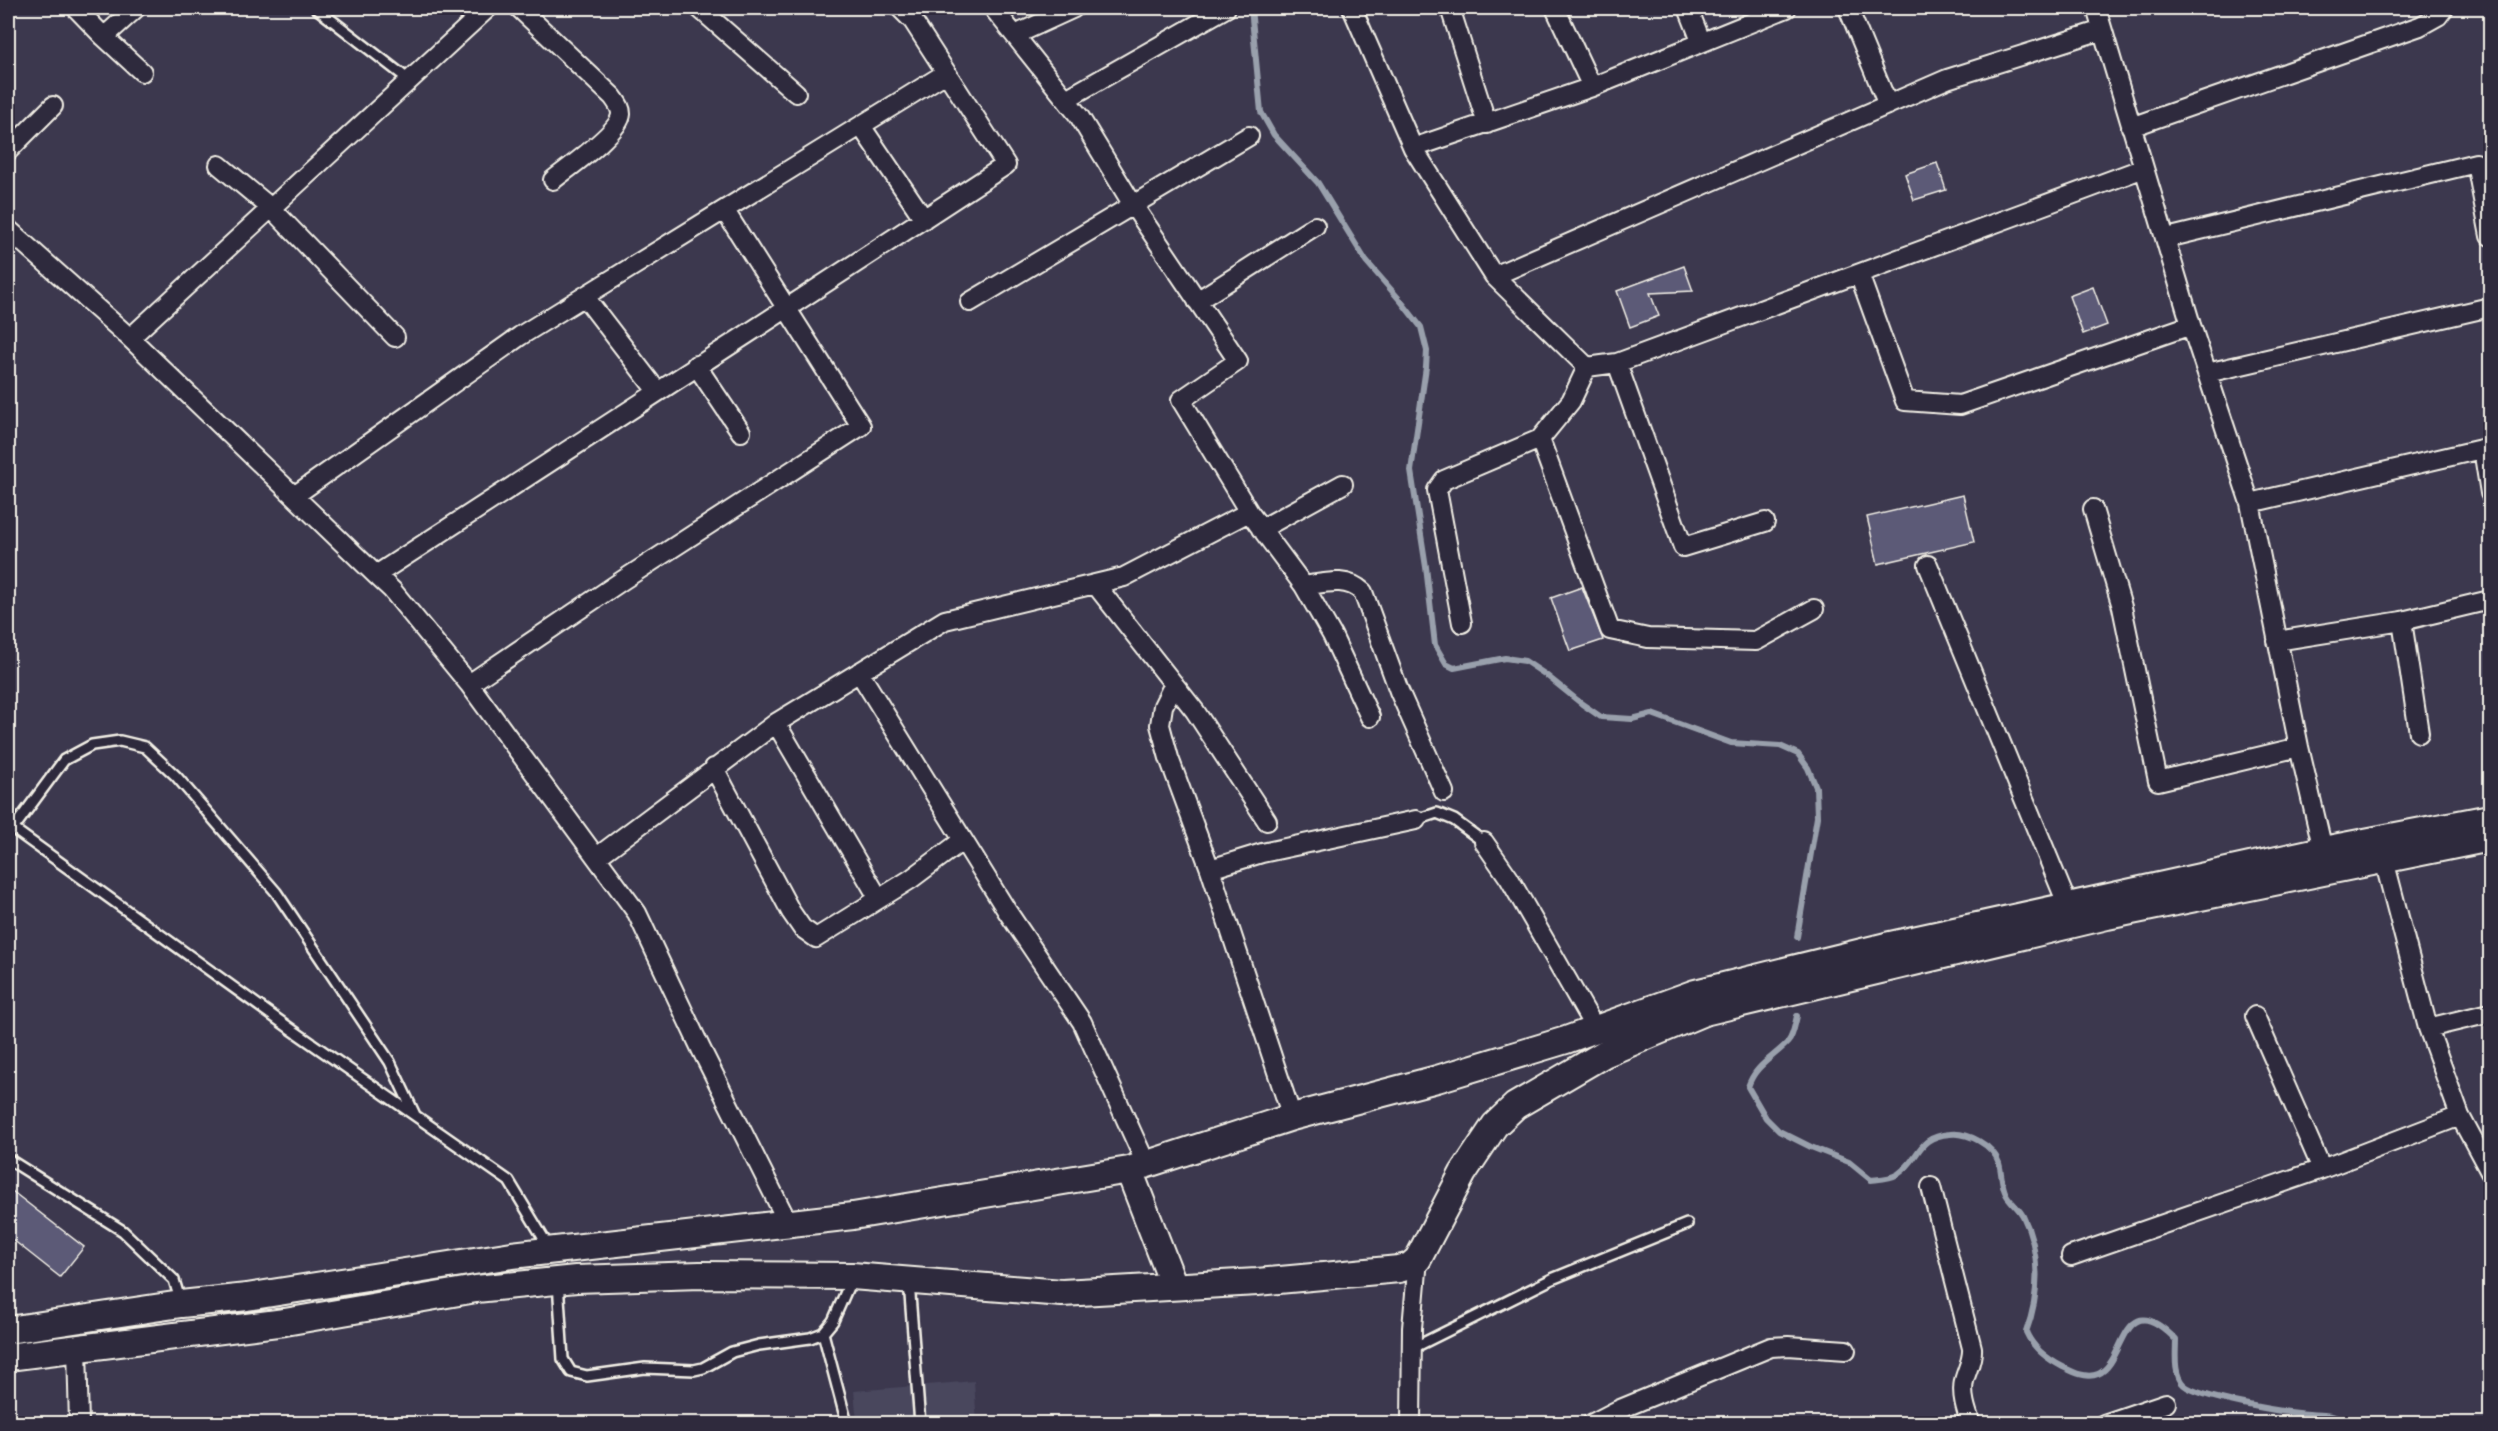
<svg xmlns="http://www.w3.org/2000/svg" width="2498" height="1431" viewBox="0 0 2498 1431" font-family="'Indie Flower',sans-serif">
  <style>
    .built { fill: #48465d }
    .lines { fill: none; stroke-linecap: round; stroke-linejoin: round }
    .stream { stroke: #99a0ac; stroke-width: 6 }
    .building { fill: #5b5a77; stroke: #f4f1e8; stroke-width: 1.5 }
    .lane-casing { stroke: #f4f1e8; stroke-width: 14 }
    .street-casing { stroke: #f4f1e8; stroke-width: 22 }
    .secondary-casing { stroke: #f4f1e8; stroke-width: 30 }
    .lane { stroke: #2f2a3d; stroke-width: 9 }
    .street { stroke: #2f2a3d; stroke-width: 18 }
    .secondary { stroke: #2f2a3d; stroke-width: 26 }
  </style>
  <rect width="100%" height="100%" fill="#3c384e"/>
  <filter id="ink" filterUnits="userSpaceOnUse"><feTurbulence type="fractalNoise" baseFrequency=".0167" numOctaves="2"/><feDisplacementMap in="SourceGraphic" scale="12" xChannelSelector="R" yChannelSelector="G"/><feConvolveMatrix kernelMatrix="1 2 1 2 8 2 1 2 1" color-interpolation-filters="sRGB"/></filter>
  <g filter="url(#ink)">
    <path class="built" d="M 974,1381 L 977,1423 L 857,1423 L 854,1391 Z"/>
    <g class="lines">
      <path class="stream" d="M 1251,8 L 1261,112 L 1274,135 L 1318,183 L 1366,261 L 1400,300 L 1421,327 L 1427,351 L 1426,367 L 1411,471 L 1426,567 L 1435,645 L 1446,664 L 1454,668 L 1505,658 L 1525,661 L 1546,675 L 1582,704 L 1601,717 L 1632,719 L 1652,714 L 1731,743 L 1780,746 L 1798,754 L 1808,768 L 1816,787 L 1817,817 L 1797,937
        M 1797,1016 C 1795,1024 1793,1037 1788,1042 C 1773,1058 1755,1065 1748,1087 L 1766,1118 L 1779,1131 L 1811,1147 L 1849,1162 L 1871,1180 C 1880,1179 1890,1179 1898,1174 C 1921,1159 1915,1137 1950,1134 C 1968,1132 1993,1145 1999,1163 C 2002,1173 2001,1185 2006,1194 C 2010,1202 2019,1208 2023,1216 C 2041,1252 2040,1295 2026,1332 C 2033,1348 2047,1359 2063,1367 C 2073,1372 2086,1379 2098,1374 C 2127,1362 2121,1283 2176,1340 C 2176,1353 2173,1375 2184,1385 C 2199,1398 2286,1413 2309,1414 C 2327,1416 2332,1413 2347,1424"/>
    </g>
    <path class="building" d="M 1937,163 L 1946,190 L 1914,200 L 1905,174 Z
      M 1684,266 L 1693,291 L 1650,293 L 1659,316 L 1630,327 L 1617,291 Z
      M 2093,287 L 2107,325 L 2083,334 L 2069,296 Z
      M 1963,495 L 1974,542 L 1878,564 L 1867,517 Z
      M 1582,587 L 1603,640 L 1570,651 L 1551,598 Z
      M 8,1188 L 84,1247 L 60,1277 L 8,1236 Z"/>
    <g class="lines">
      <defs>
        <path id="lane" d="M 316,8 L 409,80
          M 1416,820 L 1437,813 L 1454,820 L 1484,842
          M 8,825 L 291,1029 L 509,1181 L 550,1249
          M 13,829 L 64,760 L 92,745 L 120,741 L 145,747 L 176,776 L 276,892 L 390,1062 L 415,1115
          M 8,1159 L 123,1231 L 174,1280 L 181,1303
          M 558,1282 L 563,1359 L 571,1372 L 587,1376 L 645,1368 L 694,1370 L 703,1368 L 732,1352 L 759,1345 L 810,1338 L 823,1333 L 833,1321 L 852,1278
          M 909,1282 L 920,1424
          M 823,1333 L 847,1424
          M 1411,1349 L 1552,1279 L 1687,1224"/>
        <path id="street" d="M 76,8 L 104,37 L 136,8
          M 519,8 L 613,97 C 617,103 621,107 621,114 C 620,132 568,168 553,180
          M 699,8 L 796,93
          M 1352,8 L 1413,148 L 1494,276 L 1587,367 L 1617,363 L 2144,168
          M 1450,8 L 1487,124
          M 1688,8 L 1701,41
          M 1848,8 L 1888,105
          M 2096,8 L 2191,325 L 2250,503 L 2299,747 L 2323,850
          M 1015,35 L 1074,8
          M 104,37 L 142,72
          M 1592,87 L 1787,8
          M 1066,99 L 1226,8
          M 861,126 L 924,219
          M 2131,127 L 2420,26 L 2438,16 L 2444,8
          M 1413,148 L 1592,87 L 1555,8
          M 8,151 L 53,106
          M 219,165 L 271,208 L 395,337
          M 8,229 L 130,338 L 376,575 L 392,590 L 469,684 L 637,913 L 701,1049 L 788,1223
          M 2167,238 L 2476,163 L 2490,236
          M 1859,274 L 1905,401 L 1960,405 L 2191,325
          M 1494,276 L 1947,79 L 2102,30
          M 585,297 L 657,391
          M 1197,301 L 1315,226
          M 970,302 L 1249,136
          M 130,338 L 488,8
          M 1617,363 L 1683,547 L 1765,522
          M 696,365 L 741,432
          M 2207,373 L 2490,307
          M 1540,439 L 1610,630 L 1648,638 L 1756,641 L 1814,609
          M 2483,449 L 2490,493
          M 294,496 L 520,336 L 946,73
          M 2250,503 L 2490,447
          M 2093,509 L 2122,607 L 2158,781 L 2299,747
          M 1249,512 L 1304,586 L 1332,635 L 1370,717
          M 1261,529 L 1343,484
          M 1928,565 L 2068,906
          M 376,575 C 585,438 797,303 1006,165 L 913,21 L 900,8
          M 1095,584 L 1195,711 L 1267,821
          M 1304,586 C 1325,583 1346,576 1363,592 L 1399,691 L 1444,792
          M 2402,621 L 2419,733
          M 1462,623 L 1437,490 L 1444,480 L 1540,439 L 1571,401 L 1587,367
          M 2277,641 L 2402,621 L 2490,600
          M 859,672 L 1007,911 L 1082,1022 L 1147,1166
          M 469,684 L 623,580 L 861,426 L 725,211
          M 1174,684 L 1163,706 L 1160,725 L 1169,758 L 1210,869
          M 776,723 L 879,899
          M 714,768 L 791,912 L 802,928 L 816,938 L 911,879 L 963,840
          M 1484,842 L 1509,878 L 1596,1030
          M 597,857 L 776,723 L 945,620 L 1124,577 L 1249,512 L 1181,400 L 1238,361 L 1133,205 L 1079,116 L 993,8
          M 2384,860 L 2428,1028
          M 2255,1016 L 2322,1169
          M 2460,1116 L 2490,1172
          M 1292,1117 L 1210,869 L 1262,853 L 1416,820
          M 1931,1187 L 1972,1348 C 1973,1360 1967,1369 1964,1381 C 1961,1395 1966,1410 1971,1424
          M 2071,1256 L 2322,1169 L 2460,1116 L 2428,1028 L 2490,1013
          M 77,1348 L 79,1424
          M 1411,1424 L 1412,1328 L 1418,1259
          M 1591,1424 L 1618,1410 L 1771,1347 L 1788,1346 L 1846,1350
          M 2104,1424 L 2166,1403"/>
        <path id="secondary" d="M 1129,1170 L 1174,1286
          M 8,1330 L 181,1304 L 247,1297 L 512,1255 L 853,1216 L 1129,1170 L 1292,1117 L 1437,1079 L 1566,1040 L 1695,993 L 1886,946 L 2323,850 L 2490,818
          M 8,1357 L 285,1322 L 476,1289 L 576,1279 L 700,1275 L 852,1276 L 1062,1293 L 1257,1282 L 1399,1269 L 1410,1266 L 1418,1259 L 1463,1173 L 1495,1125 L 1515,1106 L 1604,1054 L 1704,1012 L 2107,916 L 2490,838"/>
      </defs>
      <use href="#lane" class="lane-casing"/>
      <use href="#street" class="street-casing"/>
      <use href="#secondary" class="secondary-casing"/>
      <use href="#lane" class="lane"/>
      <use href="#street" class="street"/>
      <use href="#secondary" class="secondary"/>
    </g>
  </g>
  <rect width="2498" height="1431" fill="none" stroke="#2f2a3d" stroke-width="30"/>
  <rect x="15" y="15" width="2468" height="1401" fill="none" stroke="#f4f1e8" stroke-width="2" filter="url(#ink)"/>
</svg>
